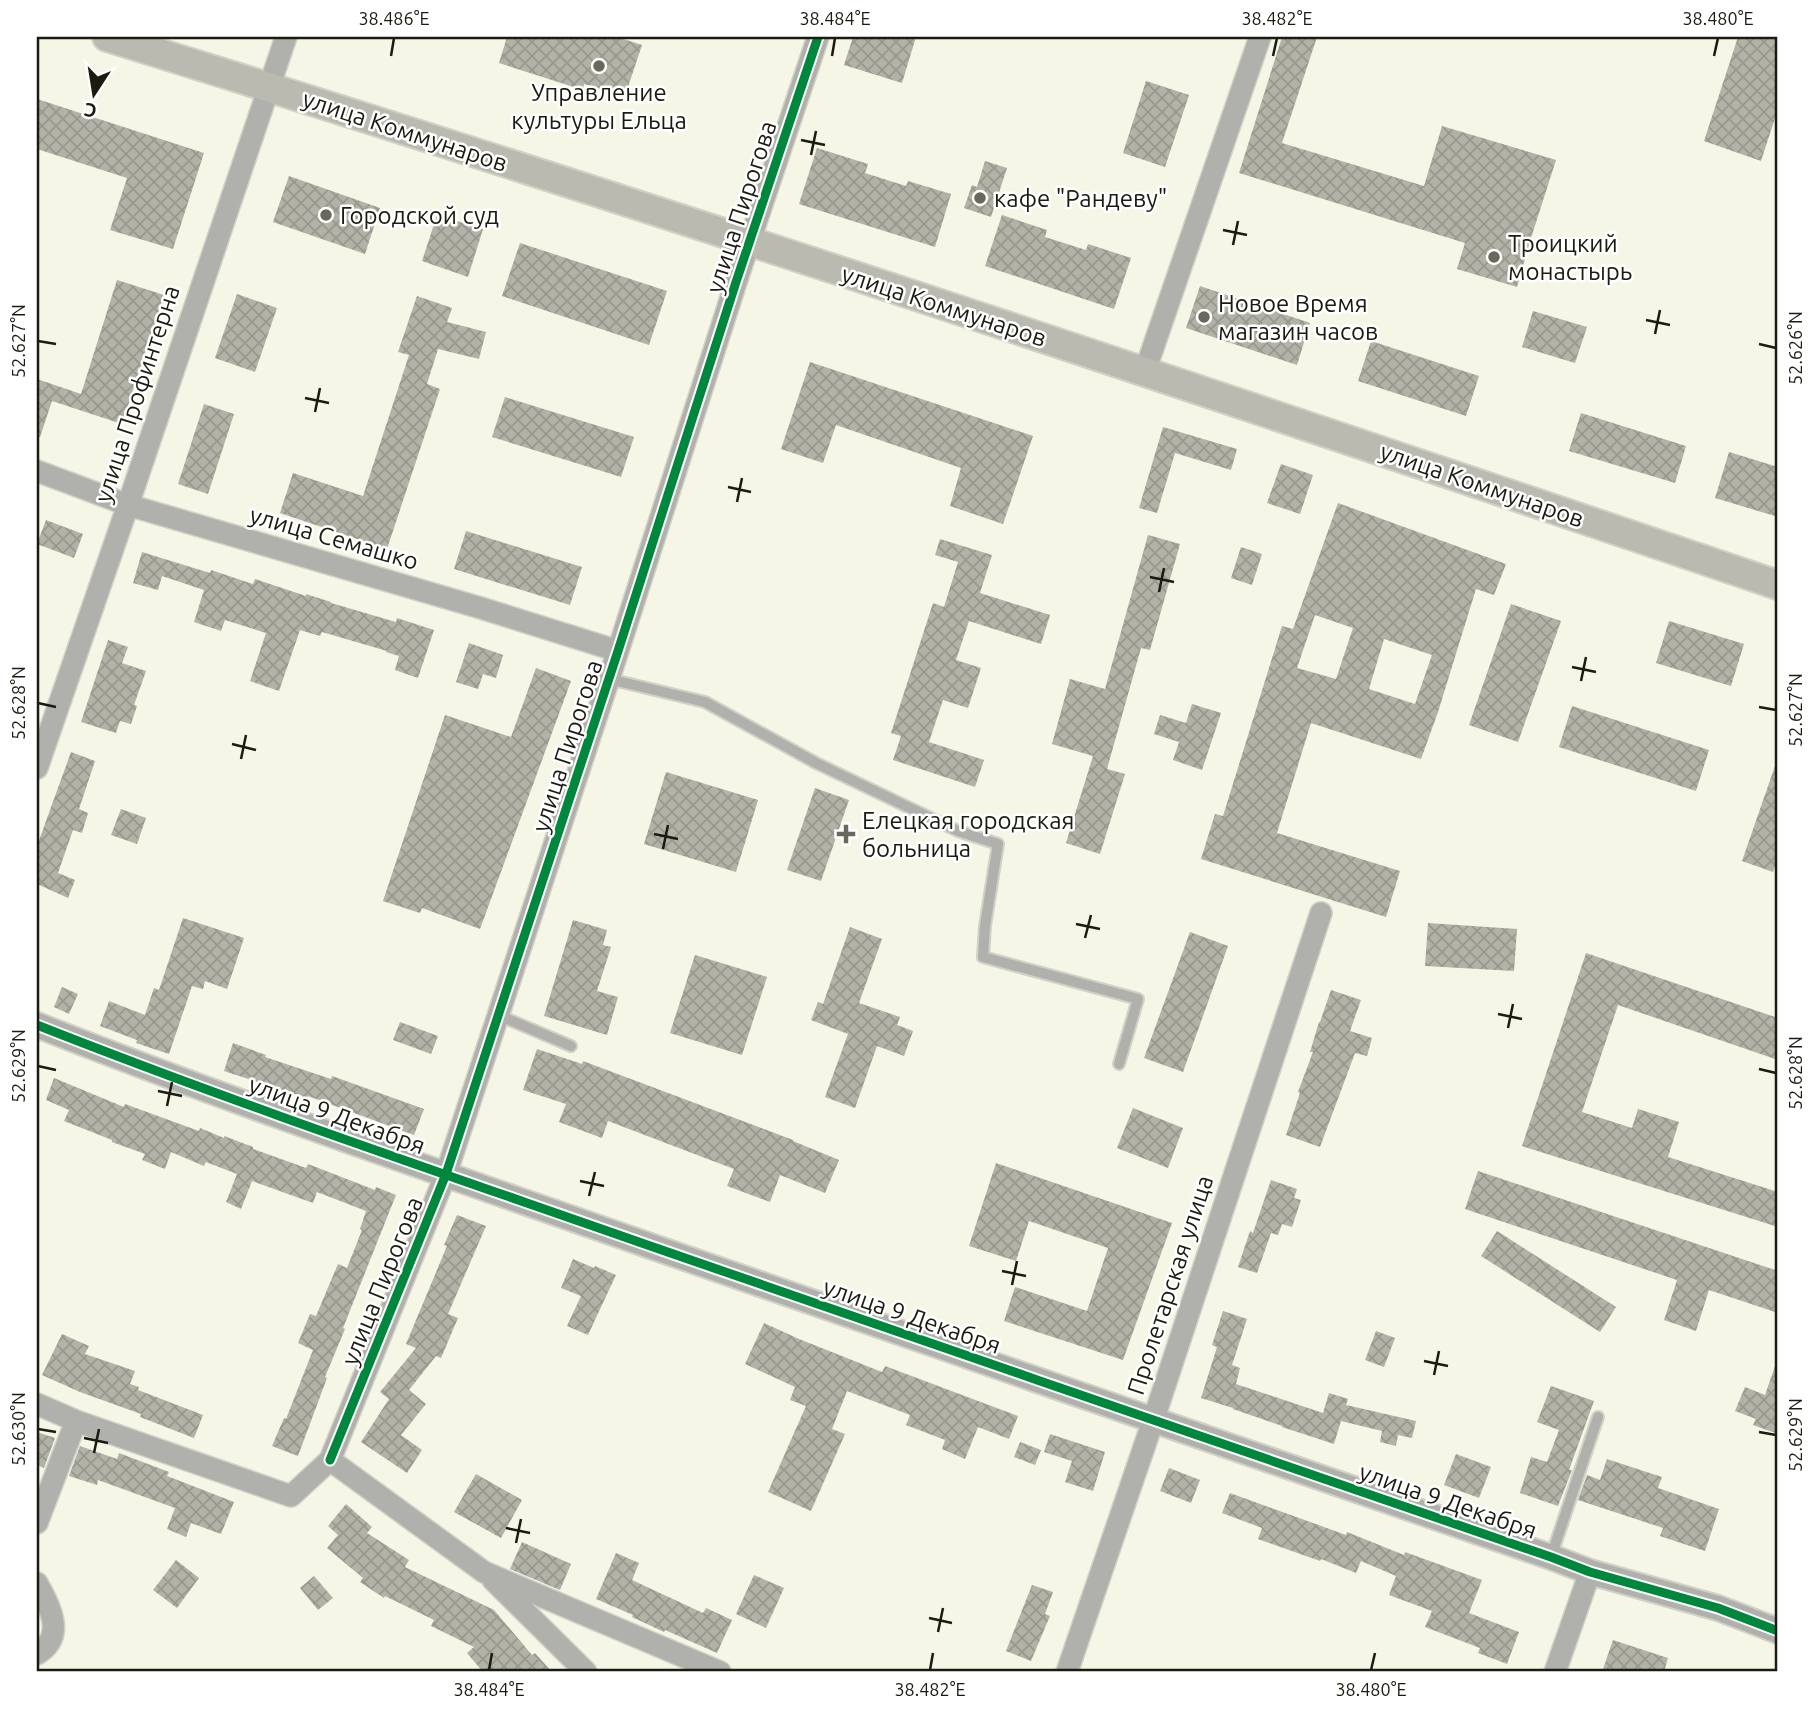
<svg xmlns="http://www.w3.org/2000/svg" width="1815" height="1709" viewBox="0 0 1815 1709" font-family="Ubuntu,sans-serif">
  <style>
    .building { fill: url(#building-cross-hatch); fill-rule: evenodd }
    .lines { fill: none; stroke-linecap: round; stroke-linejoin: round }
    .service-casing { stroke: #d1d1c6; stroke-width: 14 }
    .minor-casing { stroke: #d1d1c6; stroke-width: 24 }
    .tertiary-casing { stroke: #d1d1c6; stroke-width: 28 }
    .secondary-casing { stroke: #d1d1c6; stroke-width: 32 }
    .service { stroke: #b0b0ac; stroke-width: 10 }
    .minor { stroke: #b0b0ac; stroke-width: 21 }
    .tertiary { stroke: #b0b0ac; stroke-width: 24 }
    .secondary { stroke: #babab1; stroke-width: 28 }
    .cycleway-casing { stroke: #fff; stroke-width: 13 }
    .cycleway { stroke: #00873e; stroke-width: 9 }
    .ticks { fill: none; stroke: #1b1b11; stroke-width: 2.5 }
    .poi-dot { fill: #68685c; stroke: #fff; stroke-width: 2.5 }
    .labels { text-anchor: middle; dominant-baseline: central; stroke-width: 5; stroke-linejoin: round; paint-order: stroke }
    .poi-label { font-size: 24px; fill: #1b1b11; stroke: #fff; text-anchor: start }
    .street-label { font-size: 24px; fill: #1b1b11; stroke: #fff }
    .neatline { fill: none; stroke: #1b1b11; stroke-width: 2.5 }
    .ticks-label { font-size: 18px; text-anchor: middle; fill: #1b1b11 }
  </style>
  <defs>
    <pattern id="building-cross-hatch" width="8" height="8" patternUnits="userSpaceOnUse" patternTransform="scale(1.75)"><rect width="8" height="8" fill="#b2b2a6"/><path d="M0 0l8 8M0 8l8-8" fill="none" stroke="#98988e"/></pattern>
  </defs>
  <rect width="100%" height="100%" fill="#f6f6e7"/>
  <path class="building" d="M 507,37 L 617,37 L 642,45 L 625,96 L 584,84 L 583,90 L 499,63 Z
    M 853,37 L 916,37 L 902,83 L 844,65 Z
    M 1282,37 L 1317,37 L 1282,143 L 1424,186 L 1442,126 L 1556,160 L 1531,238 L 1517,287 L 1457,269 L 1465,243 L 1239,173 Z
    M 1738,37 L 1778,37 L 1778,109 L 1761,161 L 1704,141 Z
    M 1146,81 L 1189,95 L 1165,167 L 1123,153 Z
    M 37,99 L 204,153 L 173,249 L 110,230 L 127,178 L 37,149 Z
    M 817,148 L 868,164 L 865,173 L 906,186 L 908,181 L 951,194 L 935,247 L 799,204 Z
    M 985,161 L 1007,168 L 991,217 L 964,208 L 972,185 L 977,187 Z
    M 289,176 L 380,208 L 365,254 L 273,222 Z
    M 437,215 L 483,229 L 468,277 L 422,261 Z
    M 1002,215 L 1047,230 L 1045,237 L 1086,250 L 1088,244 L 1131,258 L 1114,309 L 985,266 Z
    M 520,243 L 667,291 L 649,345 L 502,296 Z
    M 117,280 L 164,295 L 122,424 L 52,401 L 40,437 L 37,436 L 37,379 L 81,394 Z
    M 1200,286 L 1310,323 L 1297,365 L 1186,328 Z
    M 237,294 L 277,308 L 255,372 L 215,358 Z
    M 417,296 L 452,308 L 447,322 L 486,332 L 479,359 L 438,349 L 427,384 L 440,389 L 387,549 L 280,513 L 293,473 L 363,496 L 409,355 L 398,352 Z
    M 1533,311 L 1587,327 L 1575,363 L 1522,347 Z
    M 1371,341 L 1479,376 L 1466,416 L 1358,381 Z
    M 810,362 L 1033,436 L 1003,524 L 950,506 L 961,468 L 836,425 L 823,463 L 781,449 Z
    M 505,397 L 634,437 L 621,477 L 492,437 Z
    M 204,404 L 234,414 L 208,494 L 178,484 Z
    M 1581,413 L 1686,446 L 1675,483 L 1569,451 Z
    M 1163,427 L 1237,449 L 1231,470 L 1175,453 L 1157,513 L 1139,508 Z
    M 1729,452 L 1778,467 L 1778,517 L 1715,498 Z
    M 1281,464 L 1313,475 L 1300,514 L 1267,503 Z
    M 1338,503 L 1506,564 L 1494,595 L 1476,589 L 1438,712 L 1421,759 L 1311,723 L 1277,833 L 1400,871 L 1386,917 L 1201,859 L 1215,814 L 1223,816 L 1282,626 L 1293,629 ZM 1315,615 L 1353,628 L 1336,679 L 1297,668 ZM 1384,639 L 1432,655 L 1415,704 L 1369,689 Z
    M 46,520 L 83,534 L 74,558 L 37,544 Z
    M 466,531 L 582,567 L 570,605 L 454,569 Z
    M 1148,535 L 1180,544 L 1150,650 L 1141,648 L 1107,769 L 1125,774 L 1100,854 L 1066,843 L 1093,756 L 1052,744 L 1070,679 L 1105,689 Z
    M 940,539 L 992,555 L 980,593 L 1050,615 L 1041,644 L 969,621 L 956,660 L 981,668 L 968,708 L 943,700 L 929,742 L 984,760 L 975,787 L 893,760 L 901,736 L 891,733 L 933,603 L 944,607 L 958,562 L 935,555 Z
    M 1241,547 L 1262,554 L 1252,585 L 1231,578 Z
    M 142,552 L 210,573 L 211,570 L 253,584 L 255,579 L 306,596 L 306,594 L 331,602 L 331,603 L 396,622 L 397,618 L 434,630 L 418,678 L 395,670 L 399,656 L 386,652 L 387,651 L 322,632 L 320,636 L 300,630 L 279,691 L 250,681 L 266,633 L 225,620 L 221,631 L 194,622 L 204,590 L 162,576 L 158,590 L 133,583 Z
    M 1511,604 L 1561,621 L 1518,742 L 1469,725 Z
    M 1669,621 L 1744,644 L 1731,686 L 1656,663 Z
    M 108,640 L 128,647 L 122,663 L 146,671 L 134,705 L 137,706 L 131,724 L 120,721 L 116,733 L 81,722 Z
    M 469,643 L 503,655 L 496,678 L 483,674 L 478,689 L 456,682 Z
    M 536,668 L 571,681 L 480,929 L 422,908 L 420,913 L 383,901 L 445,715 L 511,737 Z
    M 1192,704 L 1221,713 L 1202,770 L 1173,760 L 1179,742 L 1154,734 L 1160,715 L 1186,723 Z
    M 1572,706 L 1709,750 L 1696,791 L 1559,747 Z
    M 71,752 L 95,761 L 79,809 L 88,813 L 82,833 L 73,830 L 58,873 L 75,880 L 68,898 L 37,884 L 37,846 Z
    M 1776,763 L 1778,763 L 1778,857 L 1773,872 L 1742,861 Z
    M 666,772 L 758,800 L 736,872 L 644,844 Z
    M 815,788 L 849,800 L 821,881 L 787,870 Z
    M 121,809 L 146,818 L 137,844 L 111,835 Z
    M 183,918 L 244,938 L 227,989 L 205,981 L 203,989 L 192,986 L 169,1054 L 136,1043 L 137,1040 L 100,1026 L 109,1001 L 145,1015 L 154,988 L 159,990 Z
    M 573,920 L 607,930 L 603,945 L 611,947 L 597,991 L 618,997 L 607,1035 L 544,1016 Z
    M 1428,923 L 1517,929 L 1514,971 L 1425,966 Z
    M 850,927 L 882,939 L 859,1003 L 900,1017 L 897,1025 L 913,1031 L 904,1056 L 877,1046 L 855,1108 L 825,1097 L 848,1034 L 811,1020 L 818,1002 L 823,1004 Z
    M 1190,932 L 1228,946 L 1183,1072 L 1144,1058 Z
    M 1586,953 L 1778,1018 L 1778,1060 L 1618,1005 L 1582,1112 L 1632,1128 L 1638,1109 L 1679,1122 L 1668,1157 L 1778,1192 L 1778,1227 L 1522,1146 Z
    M 695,955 L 767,977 L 742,1055 L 670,1033 Z
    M 62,987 L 78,994 L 69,1014 L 54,1007 Z
    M 1331,990 L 1361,1000 L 1350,1031 L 1372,1038 L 1367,1056 L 1355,1053 L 1320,1147 L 1286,1135 L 1300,1093 L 1298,1092 L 1313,1052 L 1310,1052 L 1319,1022 L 1320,1022 Z
    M 400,1022 L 438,1036 L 431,1054 L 393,1040 Z
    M 233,1043 L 266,1055 L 265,1057 L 331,1079 L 332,1076 L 424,1109 L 414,1135 L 308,1096 L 307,1098 L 224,1071 Z
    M 537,1049 L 582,1064 L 583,1061 L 793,1140 L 793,1141 L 839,1160 L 825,1193 L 780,1175 L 770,1202 L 727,1186 L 734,1169 L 608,1121 L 602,1138 L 559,1122 L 566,1104 L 523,1090 Z
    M 54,1078 L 124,1107 L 125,1104 L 199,1131 L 200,1128 L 224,1138 L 224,1136 L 253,1147 L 253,1149 L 306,1168 L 308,1164 L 375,1190 L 376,1187 L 396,1195 L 343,1328 L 345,1329 L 325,1377 L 327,1378 L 298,1456 L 272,1446 L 284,1418 L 286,1419 L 313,1350 L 298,1343 L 310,1314 L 316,1316 L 338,1264 L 347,1268 L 362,1230 L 360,1229 L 366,1211 L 317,1192 L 313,1203 L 252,1181 L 241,1209 L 226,1202 L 237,1174 L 206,1162 L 204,1166 L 171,1152 L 165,1169 L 142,1160 L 145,1154 L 112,1142 L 112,1140 L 64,1121 L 69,1110 L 46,1100 Z
    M 1133,1108 L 1183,1128 L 1168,1168 L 1117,1148 Z
    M 996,1163 L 1172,1223 L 1123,1360 L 1004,1321 L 1015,1287 L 1087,1311 L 1108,1248 L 1029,1221 L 1016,1261 L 969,1246 Z
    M 1478,1171 L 1778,1271 L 1778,1313 L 1709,1290 L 1696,1331 L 1664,1320 L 1677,1280 L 1465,1209 Z
    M 1271,1180 L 1297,1189 L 1294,1198 L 1301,1200 L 1292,1227 L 1282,1224 L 1278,1235 L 1271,1233 L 1257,1273 L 1238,1267 L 1250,1231 L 1253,1233 Z
    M 457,1215 L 486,1226 L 448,1314 L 458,1318 L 441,1358 L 436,1356 L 409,1390 L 426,1404 L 401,1435 L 422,1450 L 407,1473 L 361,1442 L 389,1399 L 380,1392 L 416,1348 L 406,1344 L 447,1246 L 444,1245 Z
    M 1497,1231 L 1616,1307 L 1600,1332 L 1481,1256 Z
    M 573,1259 L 594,1268 L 595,1266 L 616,1275 L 588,1335 L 567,1326 L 581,1296 L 561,1288 Z
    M 1223,1311 L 1247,1319 L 1232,1365 L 1240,1368 L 1236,1384 L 1323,1413 L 1329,1393 L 1348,1399 L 1346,1405 L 1416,1421 L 1412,1438 L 1398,1435 L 1396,1446 L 1380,1442 L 1382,1431 L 1341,1421 L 1334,1444 L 1282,1427 L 1282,1426 L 1233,1409 L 1233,1408 L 1201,1398 L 1217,1347 L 1212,1345 Z
    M 764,1323 L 799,1339 L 882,1372 L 885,1366 L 1018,1416 L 1009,1439 L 978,1427 L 965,1459 L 942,1449 L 945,1440 L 906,1425 L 910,1415 L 847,1391 L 832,1429 L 845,1434 L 811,1511 L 768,1492 L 806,1406 L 790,1400 L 795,1387 L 745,1364 Z
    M 1376,1331 L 1395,1338 L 1384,1367 L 1365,1360 Z
    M 62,1334 L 89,1346 L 85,1354 L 135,1371 L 130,1384 L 139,1387 L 138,1390 L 203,1415 L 194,1438 L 140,1417 L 141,1414 L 80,1392 L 42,1375 Z
    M 1776,1363 L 1778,1364 L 1778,1434 L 1753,1425 L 1756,1419 L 1735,1411 L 1745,1387 L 1765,1395 Z
    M 1551,1386 L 1594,1401 L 1569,1470 L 1572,1470 L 1558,1506 L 1520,1493 L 1531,1457 L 1547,1462 L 1559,1430 L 1537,1422 Z
    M 37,1432 L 55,1438 L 44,1468 L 37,1465 Z
    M 1050,1434 L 1105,1452 L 1093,1491 L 1065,1482 L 1072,1461 L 1044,1452 Z
    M 1020,1442 L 1041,1450 L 1035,1465 L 1014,1457 Z
    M 80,1446 L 117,1459 L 119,1453 L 169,1472 L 167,1476 L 234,1502 L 221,1534 L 191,1523 L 186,1537 L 167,1529 L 175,1508 L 98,1480 L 97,1485 L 69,1476 Z
    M 1456,1454 L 1491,1467 L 1479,1498 L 1444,1485 Z
    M 1607,1459 L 1662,1477 L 1658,1488 L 1719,1509 L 1705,1551 L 1660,1536 L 1663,1528 L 1578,1500 L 1587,1475 L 1600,1480 Z
    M 1169,1468 L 1200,1480 L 1191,1503 L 1160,1491 Z
    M 476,1474 L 522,1500 L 501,1538 L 454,1512 Z
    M 1230,1493 L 1346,1535 L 1347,1532 L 1404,1555 L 1405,1552 L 1482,1580 L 1469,1613 L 1519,1632 L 1507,1664 L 1478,1653 L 1480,1648 L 1425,1627 L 1432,1611 L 1389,1595 L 1396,1576 L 1361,1561 L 1356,1573 L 1321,1559 L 1320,1561 L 1258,1539 L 1262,1528 L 1222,1513 Z
    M 346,1504 L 372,1527 L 367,1533 L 409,1560 L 405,1567 L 494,1610 L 532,1655 L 535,1653 L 552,1672 L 483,1672 L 467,1653 L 474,1647 L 431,1626 L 434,1620 L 385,1596 L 384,1598 L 360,1582 L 363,1578 L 327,1548 L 338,1535 L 328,1526 Z
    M 522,1542 L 571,1564 L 560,1590 L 510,1569 Z
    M 616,1553 L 639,1563 L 632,1580 L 703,1613 L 706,1608 L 732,1620 L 717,1653 L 665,1630 L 664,1632 L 632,1617 L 633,1615 L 596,1599 Z
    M 176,1560 L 199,1578 L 177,1608 L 153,1590 Z
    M 754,1575 L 784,1588 L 766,1628 L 736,1614 Z
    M 314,1576 L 333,1598 L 318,1610 L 300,1588 Z
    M 1032,1585 L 1053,1592 L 1045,1614 L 1050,1616 L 1031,1661 L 1006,1651 Z
    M 1613,1640 L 1668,1658 L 1664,1672 L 1602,1672 Z"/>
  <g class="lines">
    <defs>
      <path id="service" d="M 609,679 L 705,702 L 816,763 L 958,831 L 998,844 L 985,926 L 983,957 L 1138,999 L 1119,1064
        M 498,1015 L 571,1046
        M 1551,1557 L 1598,1417"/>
      <path id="minor" d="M 1145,371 L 1260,37
        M 37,471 L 128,505 L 481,608 L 618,651
        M 37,768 L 128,505 L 286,37
        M 37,1404 L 76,1421 L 291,1496 L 330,1460 L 484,1572 L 720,1672
        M 330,1460 L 446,1174 L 618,651 L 736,282 L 818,37
        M 37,1523 L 76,1421
        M 493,1580 L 586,1672
        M 37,1583 C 49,1605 67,1636 37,1654
        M 1067,1672 L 1153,1421 L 1321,913
        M 1555,1672 L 1590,1572"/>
      <path id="tertiary" d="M 37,1025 C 242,1106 451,1176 659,1249 C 956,1352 1254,1455 1551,1557 L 1590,1572 L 1718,1608 L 1778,1631"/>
      <path id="secondary" d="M 107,37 C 667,210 1223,397 1778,585"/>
    </defs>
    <use href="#service" class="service-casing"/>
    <use href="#minor" class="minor-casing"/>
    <use href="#tertiary" class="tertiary-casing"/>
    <use href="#secondary" class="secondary-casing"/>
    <use href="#service" class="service"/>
    <use href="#minor" class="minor"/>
    <use href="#tertiary" class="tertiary"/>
    <use href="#secondary" class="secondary"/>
    <defs>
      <path id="cycleway" d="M 37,1025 C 242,1106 451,1176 659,1249 C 956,1352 1254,1455 1551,1557 L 1590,1572 L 1718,1608 L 1778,1631
        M 330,1460 L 446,1174 L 618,651 L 736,282 L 818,37"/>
    </defs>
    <use href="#cycleway" class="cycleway-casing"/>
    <use href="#cycleway" class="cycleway"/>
  </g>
  <path class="ticks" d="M 391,56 L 394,38M 832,56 L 835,38M 1273,56 L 1277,38M 1714,56 L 1718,38M 801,140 L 825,145M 811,155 L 816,131M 1223,230 L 1247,235M 1233,245 L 1238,221M 1646,320 L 1670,325M 1655,334 L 1660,310M 38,341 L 56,344M 1759,344 L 1776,348M 305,398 L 329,403M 315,412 L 320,388M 728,487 L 751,492M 737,502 L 742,478M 1150,577 L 1174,582M 1159,592 L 1164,568M 1572,667 L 1596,672M 1581,681 L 1586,657M 38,703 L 56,707M 1759,707 L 1776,710M 232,744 L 256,750M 241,759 L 246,735M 654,834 L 678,839M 663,849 L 668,825M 1076,924 L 1100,929M 1085,938 L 1091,915M 1498,1014 L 1522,1019M 1508,1028 L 1513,1004M 38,1066 L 56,1070M 1759,1069 L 1776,1073M 158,1091 L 182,1096M 167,1106 L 172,1082M 580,1181 L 604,1186M 589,1196 L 595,1172M 1002,1271 L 1026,1276M 1012,1285 L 1017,1261M 1424,1361 L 1448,1366M 1434,1375 L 1439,1351M 38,1429 L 56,1432M 1759,1432 L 1776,1435M 84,1438 L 108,1443M 94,1453 L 99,1429M 506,1528 L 530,1533M 516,1543 L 521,1519M 929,1618 L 952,1623M 938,1632 L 943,1608M 489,1670 L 492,1653M 930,1670 L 933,1653M 1371,1670 L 1375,1653"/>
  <g class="poi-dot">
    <circle cx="599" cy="66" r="7"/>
    <circle cx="980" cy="198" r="7"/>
    <circle cx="326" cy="215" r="7"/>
    <circle cx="1494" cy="257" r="7"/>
    <circle cx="1204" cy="317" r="7"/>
    <path d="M842.5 823.5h7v7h7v7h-7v7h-7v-7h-7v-7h7z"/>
  </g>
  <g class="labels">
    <g class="poi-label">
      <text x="599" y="92" text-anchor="middle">Управление<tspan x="599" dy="28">культуры Ельца</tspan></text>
      <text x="994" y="198">кафе "Рандеву"</text>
      <text x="340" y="215">Городской суд</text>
      <text x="1508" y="243">Троицкий<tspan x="1508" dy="28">монастырь</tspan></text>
      <text x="1218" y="303">Новое Время<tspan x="1218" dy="28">магазин часов</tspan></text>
      <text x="862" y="820">Елецкая городская<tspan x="862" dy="28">больница</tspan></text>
    </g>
    <g class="street-label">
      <text transform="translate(405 131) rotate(18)">улица Коммунаров</text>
      <text transform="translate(741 207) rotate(-72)">улица Пирогова</text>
      <text transform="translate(944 306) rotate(18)">улица Коммунаров</text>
      <text transform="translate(137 394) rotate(-72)">улица Профинтерна</text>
      <text transform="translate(1482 485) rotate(19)">улица Коммунаров</text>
      <text transform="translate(334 538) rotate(16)">улица Семашко</text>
      <text transform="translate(567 746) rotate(-72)">улица Пирогова</text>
      <text transform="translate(337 1115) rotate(20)">улица 9 Декабря</text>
      <text transform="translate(382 1281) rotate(-68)">улица Пирогова</text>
      <text transform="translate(1170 1285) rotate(-72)">Пролетарская улица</text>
      <text transform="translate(912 1316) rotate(19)">улица 9 Декабря</text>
      <text transform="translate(1448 1501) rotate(19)">улица 9 Декабря</text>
    </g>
  </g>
  <rect width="1815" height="1709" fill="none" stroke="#ffffff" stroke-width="77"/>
  <g transform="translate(94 94) rotate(192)" stroke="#ffffff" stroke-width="5" paint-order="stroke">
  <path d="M0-5L12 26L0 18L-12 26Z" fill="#1b1b11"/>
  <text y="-10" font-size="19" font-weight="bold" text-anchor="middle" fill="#1b1b11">С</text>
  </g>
  <rect x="38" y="38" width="1738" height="1632" class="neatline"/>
  <g class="ticks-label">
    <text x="394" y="25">38.486°E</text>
    <text x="835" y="25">38.484°E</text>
    <text x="1277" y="25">38.482°E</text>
    <text x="1718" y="25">38.480°E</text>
    <text transform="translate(19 341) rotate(-90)" y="6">52.627°N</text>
    <text transform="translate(1796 348) rotate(-90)" y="6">52.626°N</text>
    <text transform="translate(19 703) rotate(-90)" y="6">52.628°N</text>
    <text transform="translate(1796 710) rotate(-90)" y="6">52.627°N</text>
    <text transform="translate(19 1066) rotate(-90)" y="6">52.629°N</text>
    <text transform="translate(1796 1073) rotate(-90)" y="6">52.628°N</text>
    <text transform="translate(19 1429) rotate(-90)" y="6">52.630°N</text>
    <text transform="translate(1796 1435) rotate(-90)" y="6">52.629°N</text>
    <text x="489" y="1696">38.484°E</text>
    <text x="930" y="1696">38.482°E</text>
    <text x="1371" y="1696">38.480°E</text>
  </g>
</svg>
